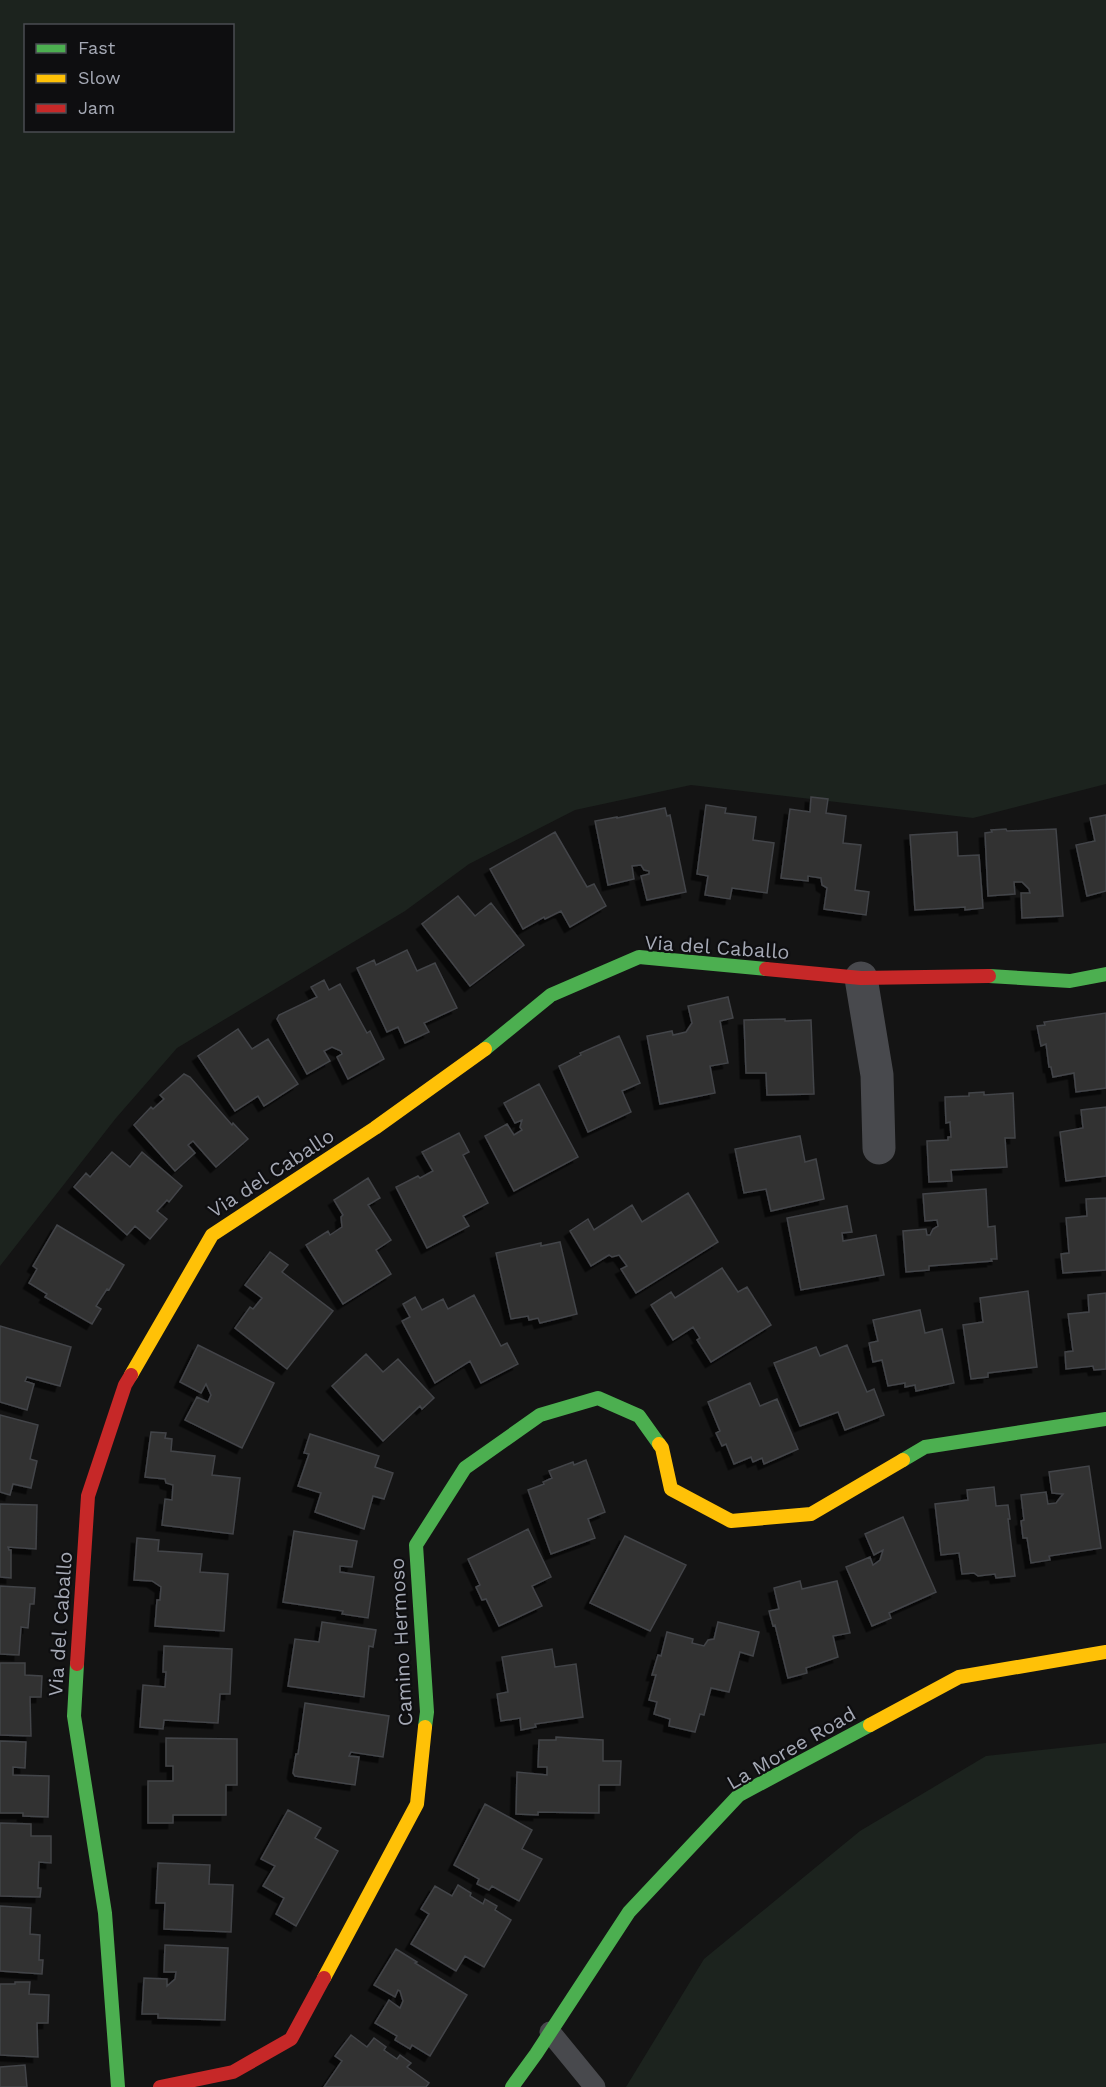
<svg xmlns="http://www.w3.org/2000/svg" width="1106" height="2087" viewBox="0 0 1106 2087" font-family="'Work Sans',sans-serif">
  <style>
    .green { fill: #1c231e; fill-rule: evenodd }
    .building { fill: #323233; stroke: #434448; stroke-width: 1.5; filter: url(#shadow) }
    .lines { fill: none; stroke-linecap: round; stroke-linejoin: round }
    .lane { stroke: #48494d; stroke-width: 21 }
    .street { stroke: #48494d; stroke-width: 33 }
    .fast { stroke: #4caf50; stroke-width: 14 }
    .slow { stroke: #ffc107; stroke-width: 14 }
    .jam { stroke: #c62828; stroke-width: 14 }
    .labels { text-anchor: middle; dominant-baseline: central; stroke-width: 4.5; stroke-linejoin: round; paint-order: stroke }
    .street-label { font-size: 20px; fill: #a5a9b5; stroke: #0e0e10 }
  </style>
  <defs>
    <filter id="shadow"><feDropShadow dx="-5.5" dy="5.5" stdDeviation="0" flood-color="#0009"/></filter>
  </defs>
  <rect width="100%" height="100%" fill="#141414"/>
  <path class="green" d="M 0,0 L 1106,0 L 1106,784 L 973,818 L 691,785 L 575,810 L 469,864 L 405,911 L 177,1048 L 116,1118 L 0,1266 ZM 26,26 L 232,26 L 232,130 L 26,130 Z
    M 1106,1743 L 1106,2087 L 626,2087 L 704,1959 L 860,1831 L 986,1756 Z"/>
  <path class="building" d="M 811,797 L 828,799 L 826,813 L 846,816 L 843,843 L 861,845 L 855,890 L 869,892 L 866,915 L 824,909 L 827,888 L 822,885 L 821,878 L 808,876 L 808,881 L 781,878 L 790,809 L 810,812 Z
    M 706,805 L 726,808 L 725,813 L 756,817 L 753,840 L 774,843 L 767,893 L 732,888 L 730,899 L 705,895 L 708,876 L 697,874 Z
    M 665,808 L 667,816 L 670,815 L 686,892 L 647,900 L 641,876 L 649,874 L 649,871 L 644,870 L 641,865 L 632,866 L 634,879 L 608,885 L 595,821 L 617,817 L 617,818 Z
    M 1106,815 L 1106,891 L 1087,896 L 1076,845 L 1095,841 L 1090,818 Z
    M 1006,829 L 1007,831 L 1056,829 L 1063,916 L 1022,918 L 1021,893 L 1030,893 L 1029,889 L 1022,882 L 1014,882 L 1015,894 L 988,896 L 985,833 L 992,832 L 991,830 Z
    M 555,832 L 587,887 L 594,884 L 606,906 L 570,927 L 561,911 L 545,919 L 544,917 L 523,929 L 490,869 Z
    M 957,832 L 958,856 L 979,855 L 983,908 L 965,910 L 965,907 L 915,910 L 910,835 Z
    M 458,896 L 475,916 L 491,903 L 524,945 L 470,986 L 422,924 Z
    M 407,950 L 417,971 L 435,963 L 457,1008 L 424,1023 L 429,1032 L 405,1043 L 398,1027 L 387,1032 L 357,968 L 374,960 L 376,965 Z
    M 324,980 L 329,990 L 340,984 L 367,1033 L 370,1031 L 384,1059 L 348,1079 L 337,1057 L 342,1054 L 341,1051 L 332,1047 L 324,1051 L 330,1061 L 307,1074 L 277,1019 L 279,1015 L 317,997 L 311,987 Z
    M 728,997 L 733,1018 L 720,1021 L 728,1063 L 710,1066 L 715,1093 L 660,1104 L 647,1036 L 672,1031 L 673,1035 L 686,1032 L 692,1023 L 688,1006 Z
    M 1106,1013 L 1106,1088 L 1076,1092 L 1074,1073 L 1053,1077 L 1051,1067 L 1049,1067 L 1046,1044 L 1041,1046 L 1037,1026 L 1045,1025 L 1044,1022 Z
    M 785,1019 L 785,1021 L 811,1020 L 814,1094 L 767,1095 L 766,1073 L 746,1073 L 744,1020 Z
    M 238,1029 L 252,1049 L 268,1039 L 298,1084 L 264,1106 L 258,1096 L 235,1111 L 198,1056 Z
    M 619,1036 L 640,1083 L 622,1091 L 631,1112 L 588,1132 L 559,1066 L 581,1055 L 580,1053 Z
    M 184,1074 L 190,1077 L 232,1125 L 233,1123 L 248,1139 L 216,1167 L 193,1141 L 188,1145 L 195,1153 L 175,1171 L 134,1125 L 151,1107 L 153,1109 L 164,1099 L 160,1095 Z
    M 539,1084 L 578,1157 L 514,1191 L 485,1136 L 507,1124 L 514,1135 L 522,1130 L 520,1127 L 522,1120 L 515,1123 L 504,1103 Z
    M 984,1092 L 984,1095 L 1013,1093 L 1015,1138 L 1005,1138 L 1007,1167 L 951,1170 L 952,1181 L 929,1182 L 927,1141 L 948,1140 L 948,1137 L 951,1137 L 950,1122 L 946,1123 L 945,1097 L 969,1096 L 969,1093 Z
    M 1106,1107 L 1106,1176 L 1066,1181 L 1060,1132 L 1083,1128 L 1081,1110 Z
    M 459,1133 L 469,1152 L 463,1155 L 488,1203 L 463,1216 L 469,1226 L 427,1248 L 396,1187 L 418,1176 L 420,1178 L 433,1171 L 422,1152 Z
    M 800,1136 L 805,1162 L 816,1159 L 824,1199 L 771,1211 L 766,1189 L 744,1193 L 735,1149 Z
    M 112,1152 L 130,1167 L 142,1152 L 182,1186 L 169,1202 L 167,1200 L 157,1211 L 167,1219 L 150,1239 L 135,1226 L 127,1235 L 74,1187 L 86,1173 L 90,1177 Z
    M 368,1178 L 380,1198 L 368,1205 L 391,1240 L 376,1250 L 391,1274 L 343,1304 L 306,1245 L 328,1231 L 330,1235 L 342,1227 L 341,1217 L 343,1215 L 334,1200 Z
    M 986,1189 L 988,1227 L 995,1226 L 997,1259 L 991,1259 L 992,1261 L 929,1266 L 929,1270 L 906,1272 L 903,1231 L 926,1229 L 927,1235 L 930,1235 L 933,1229 L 938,1226 L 937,1220 L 925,1221 L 923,1194 Z
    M 688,1193 L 718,1242 L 636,1293 L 621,1269 L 627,1266 L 619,1255 L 612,1257 L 609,1255 L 591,1266 L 570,1231 L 588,1219 L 594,1230 L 632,1205 L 642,1222 Z
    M 1106,1198 L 1106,1270 L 1063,1273 L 1061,1254 L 1069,1253 L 1066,1218 L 1087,1216 L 1086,1199 Z
    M 847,1206 L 852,1232 L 842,1233 L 843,1241 L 876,1235 L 884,1275 L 801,1290 L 787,1218 Z
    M 57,1225 L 124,1265 L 109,1290 L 107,1289 L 96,1306 L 101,1309 L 92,1324 L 45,1297 L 47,1294 L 29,1283 L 37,1269 L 33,1266 Z
    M 560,1242 L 577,1314 L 540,1323 L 538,1318 L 529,1320 L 528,1316 L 511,1319 L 496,1253 L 541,1243 L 541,1246 Z
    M 270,1252 L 288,1265 L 282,1272 L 333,1311 L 287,1369 L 235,1328 L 250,1307 L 253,1309 L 262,1298 L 245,1285 Z
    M 722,1268 L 738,1292 L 747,1287 L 771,1325 L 711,1362 L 697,1340 L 700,1338 L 693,1327 L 673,1340 L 651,1305 L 671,1292 L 675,1298 Z
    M 1028,1291 L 1037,1367 L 988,1373 L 988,1377 L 971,1379 L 963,1325 L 983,1322 L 980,1298 Z
    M 1106,1293 L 1106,1369 L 1094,1370 L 1093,1366 L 1066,1369 L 1065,1352 L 1073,1351 L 1068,1314 L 1089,1312 L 1088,1295 Z
    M 474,1295 L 501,1346 L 507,1343 L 518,1364 L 481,1383 L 470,1361 L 435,1383 L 402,1321 L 410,1317 L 403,1304 L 415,1297 L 422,1310 L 443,1299 L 448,1309 Z
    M 920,1310 L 925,1333 L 942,1329 L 954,1383 L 916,1391 L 915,1385 L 905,1387 L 905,1383 L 888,1386 L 882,1360 L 873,1362 L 869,1343 L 878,1341 L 873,1320 Z
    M 0,1326 L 71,1347 L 60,1386 L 27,1377 L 25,1381 L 34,1384 L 27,1410 L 0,1402 Z
    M 198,1345 L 274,1383 L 242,1448 L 185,1420 L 197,1397 L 208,1402 L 211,1395 L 206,1384 L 201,1393 L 180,1382 Z
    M 847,1345 L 867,1392 L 874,1389 L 884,1415 L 845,1430 L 838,1412 L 800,1426 L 774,1363 L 816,1347 L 820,1356 Z
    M 366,1354 L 383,1372 L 398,1359 L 434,1398 L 422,1409 L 420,1406 L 383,1441 L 332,1386 Z
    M 750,1383 L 760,1406 L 777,1399 L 798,1449 L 764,1464 L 762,1458 L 753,1462 L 751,1457 L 734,1464 L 726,1444 L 722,1446 L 716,1433 L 720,1431 L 708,1402 Z
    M 0,1415 L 38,1425 L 30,1459 L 37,1461 L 31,1488 L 13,1484 L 10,1495 L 0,1492 Z
    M 151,1432 L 166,1433 L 165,1438 L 172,1439 L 171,1451 L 215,1456 L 212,1475 L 240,1478 L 233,1534 L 162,1525 L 165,1499 L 172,1500 L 173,1485 L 166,1483 L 165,1479 L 145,1477 Z
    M 310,1434 L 379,1456 L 375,1467 L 393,1473 L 384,1499 L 373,1496 L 364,1529 L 315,1512 L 321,1493 L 298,1486 L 309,1454 L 304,1453 Z
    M 586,1460 L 605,1512 L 588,1519 L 595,1538 L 551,1554 L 528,1490 L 544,1484 L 543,1482 L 552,1478 L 549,1471 L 573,1462 L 574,1465 Z
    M 1089,1466 L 1101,1548 L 1049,1556 L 1050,1560 L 1031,1563 L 1027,1538 L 1023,1538 L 1021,1521 L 1024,1520 L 1021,1495 L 1046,1492 L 1048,1504 L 1056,1503 L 1063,1494 L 1052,1493 L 1049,1472 Z
    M 994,1487 L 996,1506 L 1008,1505 L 1010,1519 L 1008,1519 L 1015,1576 L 996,1578 L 995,1574 L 978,1576 L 974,1573 L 962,1574 L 959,1553 L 941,1555 L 935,1504 L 968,1500 L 967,1490 Z
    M 0,1504 L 37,1505 L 36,1549 L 8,1547 L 9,1550 L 11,1550 L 11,1578 L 0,1577 Z
    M 903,1517 L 936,1592 L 889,1613 L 891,1618 L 872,1626 L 846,1567 L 870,1557 L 873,1565 L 880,1560 L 883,1550 L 874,1555 L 865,1534 Z
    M 528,1529 L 551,1577 L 532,1586 L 542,1606 L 499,1626 L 486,1599 L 482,1600 L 476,1587 L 480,1585 L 468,1559 Z
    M 294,1531 L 357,1541 L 352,1567 L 340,1566 L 340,1572 L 374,1577 L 368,1618 L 342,1614 L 343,1611 L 283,1602 Z
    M 625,1536 L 686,1565 L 650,1631 L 590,1603 Z
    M 137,1538 L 159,1540 L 158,1551 L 202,1554 L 200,1572 L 228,1574 L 224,1631 L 155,1626 L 157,1600 L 160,1600 L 161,1587 L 152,1581 L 134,1580 Z
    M 800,1581 L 802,1589 L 837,1581 L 850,1633 L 833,1636 L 838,1657 L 806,1668 L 807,1673 L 788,1678 L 775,1625 L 773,1626 L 769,1611 L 779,1609 L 774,1588 Z
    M 0,1586 L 35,1588 L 34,1604 L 30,1604 L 28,1628 L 21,1627 L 19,1655 L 0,1654 Z
    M 322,1622 L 376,1630 L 373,1647 L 369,1646 L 364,1697 L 288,1686 L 295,1639 L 319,1642 Z
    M 718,1622 L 759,1632 L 753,1656 L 740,1652 L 729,1692 L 711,1688 L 704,1715 L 700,1714 L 695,1732 L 669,1726 L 670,1719 L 654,1714 L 657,1702 L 649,1700 L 656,1675 L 652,1675 L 658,1655 L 661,1656 L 667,1632 L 693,1639 L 692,1643 L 704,1646 L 708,1640 L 714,1639 Z
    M 164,1646 L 232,1649 L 230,1694 L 220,1694 L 218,1723 L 164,1720 L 163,1729 L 140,1727 L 143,1685 L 165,1687 L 166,1672 L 163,1672 Z
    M 552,1649 L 555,1667 L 576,1664 L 583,1717 L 535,1724 L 536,1727 L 521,1730 L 520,1718 L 501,1721 L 497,1694 L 508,1692 L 502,1657 Z
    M 0,1663 L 25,1663 L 25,1675 L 42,1676 L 41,1697 L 30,1697 L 31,1736 L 0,1735 Z
    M 305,1703 L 389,1716 L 383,1757 L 351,1752 L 349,1756 L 359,1757 L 355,1785 L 295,1776 L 293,1773 L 296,1754 L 298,1754 Z
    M 556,1737 L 603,1740 L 603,1761 L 621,1761 L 620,1785 L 599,1785 L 599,1813 L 538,1812 L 538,1815 L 516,1814 L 517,1772 L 547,1775 L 547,1767 L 538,1767 L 539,1740 L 556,1740 Z
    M 166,1738 L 237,1739 L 237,1785 L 226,1785 L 226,1815 L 173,1815 L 173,1823 L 148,1823 L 148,1781 L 173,1781 L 173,1766 L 166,1766 Z
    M 0,1741 L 26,1742 L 25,1768 L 13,1767 L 13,1775 L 49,1776 L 48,1817 L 23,1816 L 23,1813 L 0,1813 Z
    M 485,1804 L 532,1830 L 522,1849 L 542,1859 L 519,1901 L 492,1886 L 489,1890 L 477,1884 L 479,1879 L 454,1865 Z
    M 288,1810 L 321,1828 L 315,1838 L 338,1851 L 296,1926 L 276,1914 L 284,1898 L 263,1886 L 275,1866 L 261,1859 Z
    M 0,1823 L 31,1824 L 31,1836 L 51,1836 L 51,1863 L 39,1862 L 38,1888 L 41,1888 L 40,1897 L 0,1896 Z
    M 158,1863 L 210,1865 L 209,1884 L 233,1885 L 231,1932 L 164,1929 L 165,1903 L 156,1903 Z
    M 458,1885 L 471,1893 L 470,1896 L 483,1904 L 485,1899 L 497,1906 L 495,1910 L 511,1920 L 484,1967 L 465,1956 L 456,1971 L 411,1944 L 429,1914 L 421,1909 L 435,1886 L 452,1896 Z
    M 0,1906 L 31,1908 L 30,1934 L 40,1935 L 39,1960 L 43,1960 L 42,1974 L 0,1971 Z
    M 165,1945 L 228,1948 L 225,2020 L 158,2018 L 158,2014 L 142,2014 L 144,1978 L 167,1979 L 167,1986 L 175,1979 L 176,1972 L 164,1972 Z
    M 396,1949 L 417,1962 L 415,1963 L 467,1995 L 430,2056 L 412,2045 L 410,2049 L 395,2040 L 397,2036 L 375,2023 L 389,2000 L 400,2008 L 403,2001 L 400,1991 L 398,1990 L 395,1997 L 374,1985 Z
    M 15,1982 L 30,1982 L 29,1994 L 49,1995 L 48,2023 L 37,2023 L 38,2057 L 0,2055 L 0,1984 L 15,1984 Z
    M 351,2035 L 367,2047 L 374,2038 L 386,2047 L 384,2050 L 397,2059 L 400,2055 L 411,2063 L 407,2067 L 429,2083 L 426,2087 L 324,2087 L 342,2061 L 335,2056 Z
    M 25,2065 L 27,2087 L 0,2087 L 0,2067 Z"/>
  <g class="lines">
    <path class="lane" d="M 550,2032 L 595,2087"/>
    <path class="street" d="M 861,978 L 877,1075 L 879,1148"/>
    <path class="fast" d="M 989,976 L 1070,981 L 1106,974
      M 485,1049 L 551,995 L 639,957 L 766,969
      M 903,1460 L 925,1447 L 1106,1419
      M 77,1664 L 74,1716 L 105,1913 L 118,2087
      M 425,1727 L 427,1712 L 416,1545 L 465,1468 L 540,1415 L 598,1398 L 639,1416 L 659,1444
      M 512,2087 L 536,2054 L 629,1912 L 739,1795 L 870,1725"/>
    <path class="slow" d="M 131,1375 L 212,1235 L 375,1128 L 485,1049
      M 659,1444 L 662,1448 L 671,1489 L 731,1521 L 811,1514 L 903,1460
      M 870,1725 L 959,1677 L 1106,1652
      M 324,1978 L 417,1804 L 425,1727"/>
    <path class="jam" d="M 766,969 L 861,978 L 989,976
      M 77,1664 L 88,1496 L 125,1385 L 131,1375
      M 160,2087 L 233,2072 L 291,2039 L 324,1978"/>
  </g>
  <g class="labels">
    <g class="street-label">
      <text transform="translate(717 947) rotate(4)">Via del Caballo</text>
      <text transform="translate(271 1173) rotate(-33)">Via del Caballo</text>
      <text transform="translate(60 1624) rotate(-86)">Via del Caballo</text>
      <text transform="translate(401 1642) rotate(-93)">Camino Hermoso</text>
      <text transform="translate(791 1748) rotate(-30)">La Moree Road</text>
    </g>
  </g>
  <rect x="24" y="24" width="210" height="108" fill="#0e0e10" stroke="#4a4c52" stroke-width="1.5"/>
  <rect x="36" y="44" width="30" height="9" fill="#4caf50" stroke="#4a4c52" stroke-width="1.5"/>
  <text x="78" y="54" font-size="18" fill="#a5a9b5">Fast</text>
  <rect x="36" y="74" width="30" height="9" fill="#ffc107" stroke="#4a4c52" stroke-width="1.5"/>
  <text x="78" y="84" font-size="18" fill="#a5a9b5">Slow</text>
  <rect x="36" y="104" width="30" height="9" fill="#c62828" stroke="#4a4c52" stroke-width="1.5"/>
  <text x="78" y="114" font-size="18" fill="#a5a9b5">Jam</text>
</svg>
